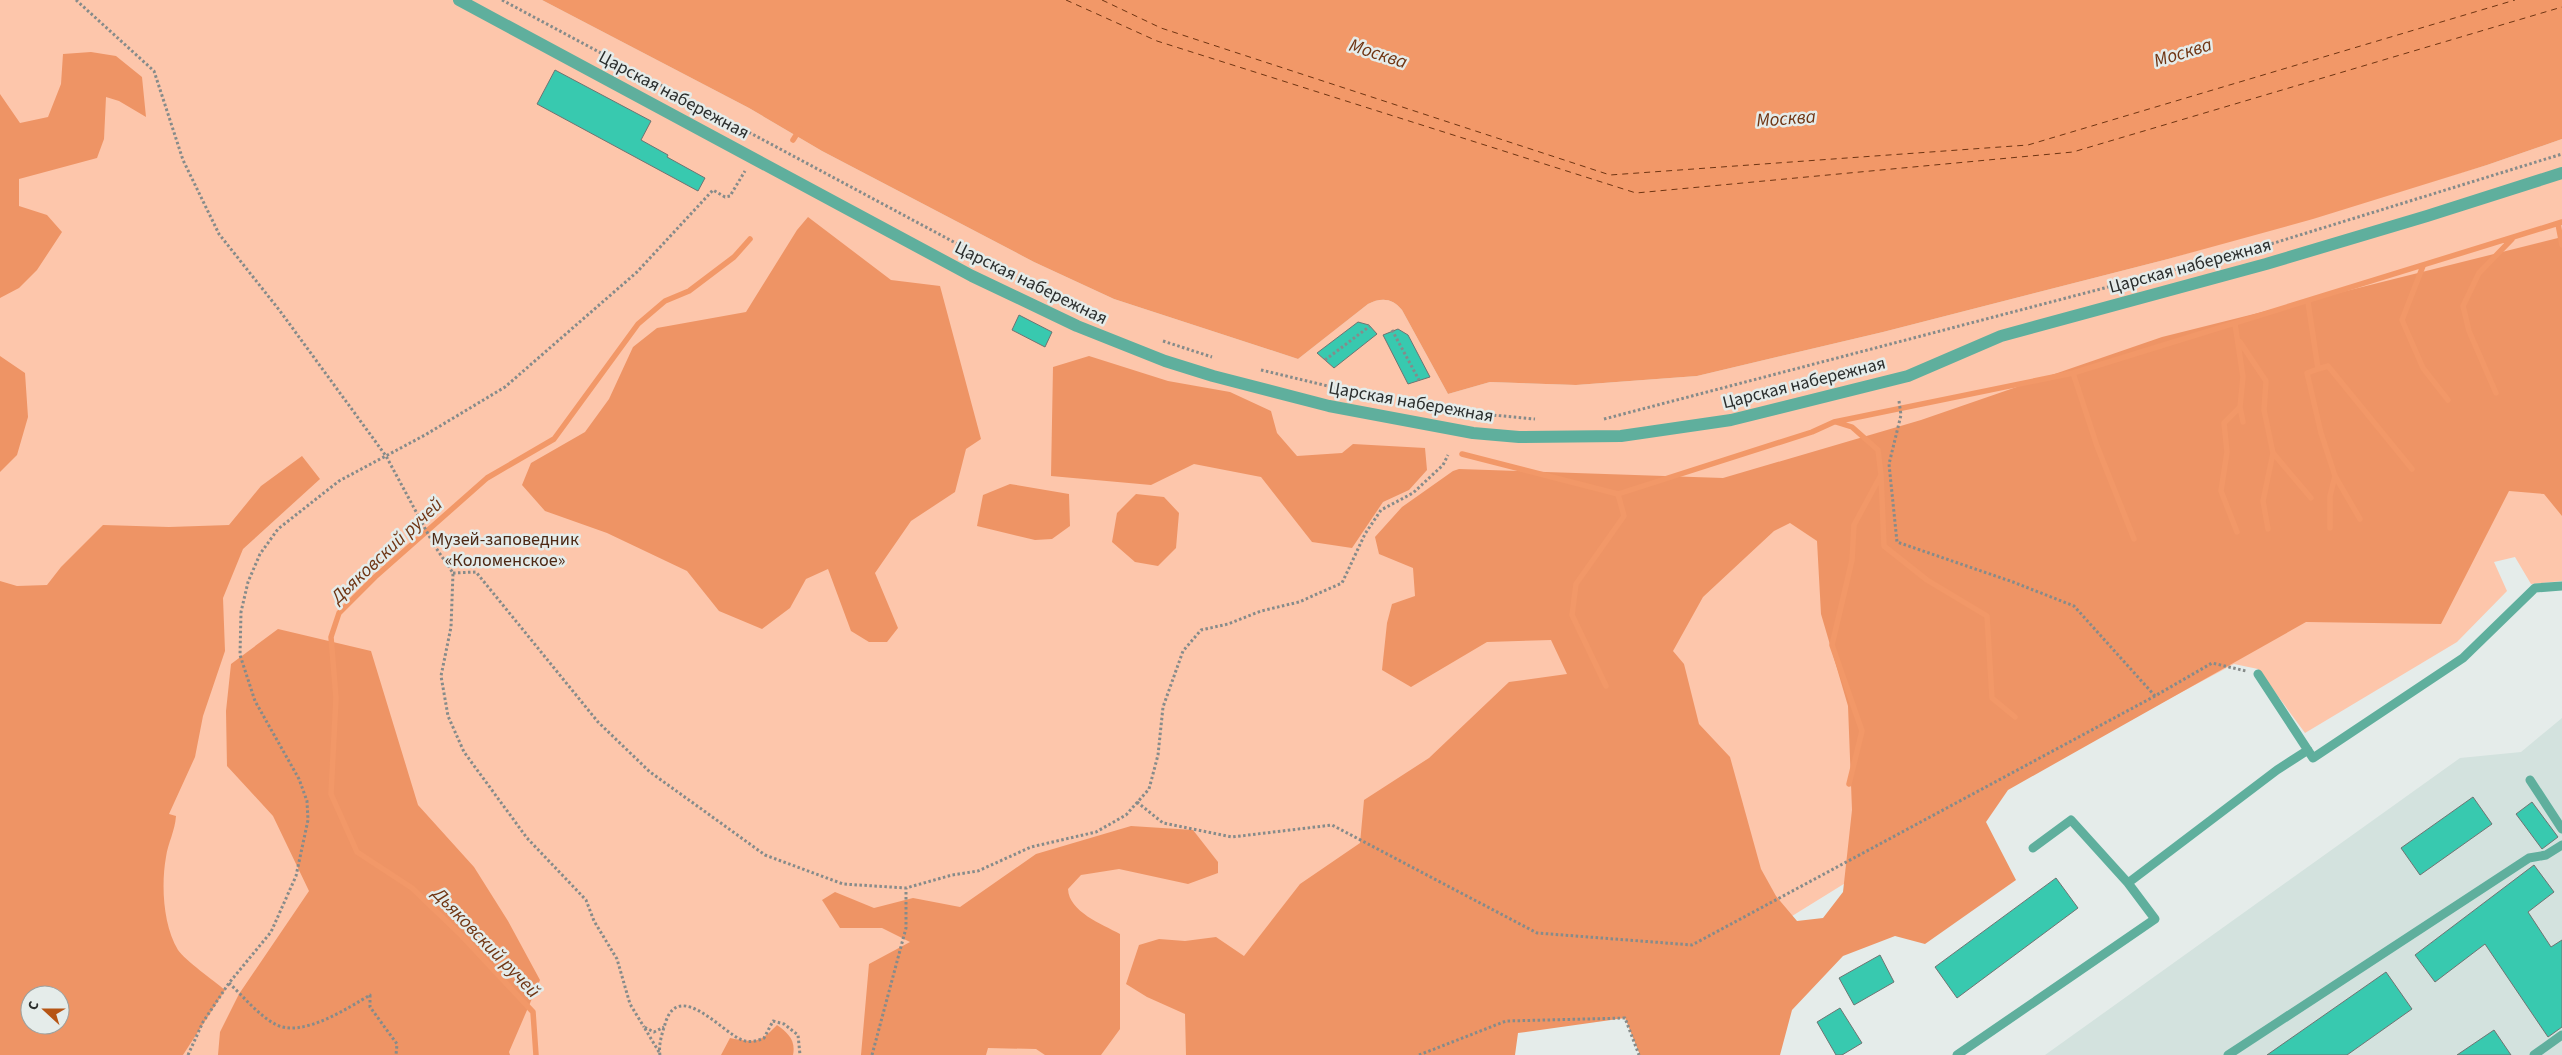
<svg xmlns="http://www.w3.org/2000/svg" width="2562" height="1055" viewBox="0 0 2562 1055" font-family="'Source Sans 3',sans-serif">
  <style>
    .built { fill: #d3e2de }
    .green { fill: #fdc6ab; fill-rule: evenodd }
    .forest { fill: #ee9465; fill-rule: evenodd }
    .water { fill: #f29868 }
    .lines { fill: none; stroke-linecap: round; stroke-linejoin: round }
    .stream { stroke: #f29868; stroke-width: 5.5 }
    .ferry { stroke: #6f3513; stroke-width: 1; stroke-dasharray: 6 5; stroke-linecap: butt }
    .building { fill: #38c9af; stroke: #6e7472 }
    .path { stroke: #868b8a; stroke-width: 3; stroke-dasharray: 2.5 2.5; stroke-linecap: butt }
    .service { stroke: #5faf9d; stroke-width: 9 }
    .pedestrian { stroke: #5faf9d; stroke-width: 12 }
    .labels { text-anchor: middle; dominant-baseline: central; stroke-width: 5; stroke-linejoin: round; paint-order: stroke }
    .street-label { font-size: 18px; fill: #2b2e2d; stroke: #e5ecea }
    .park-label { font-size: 18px; fill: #4d2915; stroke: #e5ecea }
    .water-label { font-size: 19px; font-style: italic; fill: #6f3513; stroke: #e5ecea }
  </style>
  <rect width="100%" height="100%" fill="#e5ecea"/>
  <path class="built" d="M 2562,718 L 2562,1055 L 2045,1055 L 2460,758 L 2521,752 Z"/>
  <path class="green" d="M 0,0 L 542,0 L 749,108 L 822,151 L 1034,262 L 1114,299 L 1298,359 L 1368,304 C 1381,297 1393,298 1402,310 L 1448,394 L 1490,382 L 1576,385 L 1697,376 L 1883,332 L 2168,259 L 2487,165 L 2562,139 L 2562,581 L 2531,584 L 2515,557 L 2494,562 L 2507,591 L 2457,642 L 2305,733 L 2258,669 L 2234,664 L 1968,807 L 1650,1004 L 1453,1030 L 1422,1055 L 0,1055 ZM 30,995 L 60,995 L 60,1025 L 30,1025 Z"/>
  <path class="forest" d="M 91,52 L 116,56 L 142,77 L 146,117 L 119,101 L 106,97 L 104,139 L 97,158 L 19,179 L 19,206 L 47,215 L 62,232 L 37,270 L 19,288 L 0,298 L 0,94 L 20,123 L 48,117 L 61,84 L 63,54 Z
    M 808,217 L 891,280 L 940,286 L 981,439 L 966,449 L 955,492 L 911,521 L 875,573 L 898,628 L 887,642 L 869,642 L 851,631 L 828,569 L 806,579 L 790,608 L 762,629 L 719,611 L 687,571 L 607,533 L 545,511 L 522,485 L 531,463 L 585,432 L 609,399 L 633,347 L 657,328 L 746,312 L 797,230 Z
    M 2562,237 L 2562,516 L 2544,494 L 2509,491 L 2441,624 L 2306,622 L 2008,790 L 1986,822 L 2016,880 L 1925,944 L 1895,936 L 1843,956 L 1792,1010 L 1780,1055 L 1640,1055 L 1625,1018 L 1518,1033 L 1515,1055 L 1186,1055 L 1185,1014 L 1147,997 L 1126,984 L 1139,945 L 1159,939 L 1185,941 L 1216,937 L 1244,956 L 1300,884 L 1360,843 L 1364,800 L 1429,758 L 1509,682 L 1567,674 L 1551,640 L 1487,642 L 1411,687 L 1382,670 L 1387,623 L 1392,604 L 1415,596 L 1413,568 L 1379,554 L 1375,537 L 1402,507 L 1453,471 L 1459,469 L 1723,478 L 1921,420 L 2162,337 ZM 1790,523 L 1817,541 L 1821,614 L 1848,706 L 1852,810 L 1843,892 L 1823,918 L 1797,921 L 1776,896 L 1761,869 L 1730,757 L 1699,724 L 1684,664 L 1673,651 L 1703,597 L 1774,531 Z
    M 0,356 L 25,373 L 28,417 L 17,455 L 0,472 Z
    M 1089,356 L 1168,381 L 1230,392 L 1271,411 L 1277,433 L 1297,456 L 1342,453 L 1353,444 L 1425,448 L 1427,470 L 1409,490 L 1383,502 L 1352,548 L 1312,542 L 1261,477 L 1194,464 L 1151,485 L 1051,476 L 1053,367 Z
    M 302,456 L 320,479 L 243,549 L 223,598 L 225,651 L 203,716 L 195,757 L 169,814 L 176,816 C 175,831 168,843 166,857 C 161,885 163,925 178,950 C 185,960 214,981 225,990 L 183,1055 L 0,1055 L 0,581 L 17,586 L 47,585 L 61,567 L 103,525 L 169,527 L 229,525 L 261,486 ZM 30,995 L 60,995 L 60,1025 L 30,1025 Z
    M 1010,484 L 1069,494 L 1070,526 L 1052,539 L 1035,540 L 977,526 L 983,495 Z
    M 1136,494 L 1164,497 L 1179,513 L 1176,548 L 1158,566 L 1135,562 L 1112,542 L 1117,513 Z
    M 278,629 L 371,651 L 418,805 L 474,867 L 508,921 L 540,980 L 509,1052 L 510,1055 L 218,1055 L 220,1032 L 239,994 L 309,891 L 273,816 L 227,766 L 226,711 L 231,664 Z
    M 1131,826 L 1193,830 L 1218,862 L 1218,873 L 1188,884 L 1119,869 L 1081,875 L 1068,889 C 1069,912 1102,924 1120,934 L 1120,1029 L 1101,1055 L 1045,1055 L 1036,1049 L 988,1048 L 986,1055 L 861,1055 L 869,964 L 910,942 L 882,928 L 840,928 L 822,900 L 835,892 L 874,908 L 913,898 L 960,907 L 1036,854 Z
    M 777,1025 C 788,1033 796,1040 793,1055 L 721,1055 L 730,1038 C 755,1043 760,1043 777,1025 Z"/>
  <path class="water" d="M 542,0 L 2562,0 L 2562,139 L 2487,165 L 2313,219 L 2168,259 L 1883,332 L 1697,376 L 1576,385 L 1490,382 L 1448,394 L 1402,310 C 1393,298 1381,297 1368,304 L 1298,359 L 1114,299 L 1034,262 L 822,151 L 749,108 Z"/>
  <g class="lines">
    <path class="stream" d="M 793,140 L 800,129
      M 2558,224 L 2562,245
      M 2423,266 L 2402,320 L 2423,368 L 2448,400
      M 2308,302 L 2318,369 L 2307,373 L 2321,433 L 2335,476 L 2330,496 L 2330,528
      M 2235,324 L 2243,377 L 2240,407 L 2224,423 L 2227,452 L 2221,491 L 2237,532
      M 2240,342 L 2266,381 L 2264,410 L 2273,453 L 2263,501 L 2268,529
      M 2318,369 L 2328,366 L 2412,469
      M 2073,373 L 2097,446 L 2134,539
      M 2496,393 L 2469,331 L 2463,306 L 2479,273 L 2512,239
      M 2240,407 L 2243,422
      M 1836,422 L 1852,427 L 1878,450 L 1881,475 L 1854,525 L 1852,560 L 1832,645 L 1862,731 L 1849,784
      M 2273,453 L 2311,498
      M 1462,454 L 1618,494 L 1812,432 L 1834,422 L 2073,373 L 2562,222
      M 1881,475 L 1884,546 L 1927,580 L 1987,616 L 1992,698 L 2015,717
      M 2335,476 L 2360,519
      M 1606,686 L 1572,615 L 1576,584 L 1624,516 L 1618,494
      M 536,1055 L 533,1012 L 462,936 L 412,888 L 357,852 L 331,794 L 336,698 L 331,637 L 339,613 L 375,577 L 487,478 L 554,439 L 638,324 L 665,301 L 689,291 L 734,257 L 750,239"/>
    <path class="ferry" d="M 1066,0 L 1157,41 L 1636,193 L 2073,152 L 2562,7
      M 1102,0 L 1161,28 L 1610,175 L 2028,145 L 2515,0"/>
  </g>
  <path class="building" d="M 555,70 L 651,121 L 641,140 L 668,155 L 667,157 L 705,178 L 698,191 L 537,104 Z
    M 1019,315 L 1052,332 L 1045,347 L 1012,330 Z
    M 1358,322 L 1369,325 L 1377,334 L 1334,368 L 1317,353 Z
    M 1398,329 L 1408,335 L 1430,377 L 1408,384 L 1383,335 Z
    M 2473,797 L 2492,824 L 2420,875 L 2401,848 Z
    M 2532,802 L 2558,837 L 2542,849 L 2516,814 Z
    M 2534,865 L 2554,892 L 2528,912 L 2551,947 L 2562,940 L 2562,1027 L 2548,1037 L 2485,944 L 2435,982 L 2415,955 Z
    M 2056,878 L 2078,908 L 1957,998 L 1935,967 Z
    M 1880,955 L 1894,982 L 1854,1005 L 1839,978 Z
    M 2386,972 L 2412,1009 L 2347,1055 L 2267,1055 Z
    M 1840,1008 L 1862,1043 L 1842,1055 L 1836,1055 L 1817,1022 Z
    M 2494,1030 L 2511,1055 L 2457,1055 Z"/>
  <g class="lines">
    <path class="path" d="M 76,0 L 154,71 L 183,160 L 219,234 L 280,311 L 386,456 L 434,545 L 453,573 L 451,627 L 441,676 L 448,716 L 464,752 L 527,838 L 586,900 L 594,921 L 617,959 L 630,1004 L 644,1027
      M 502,0 L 1049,293
      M 1392,330 L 1419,380
      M 1163,341 L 1212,357
      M 1325,360 L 1370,326
      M 1261,370 L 1357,393
      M 1899,401 L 1901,415 L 1889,464 L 1897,542 L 2013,582 L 2074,606 L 2155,696 L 2212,663 L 2246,671
      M 1449,411 L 1535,419
      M 1604,419 L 2261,247 L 2562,154
      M 453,573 L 476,572 L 598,722 L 650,772 L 700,808 L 765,855 L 843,884 L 906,888 L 952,875 L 978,871 L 1031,847 L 1096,832 L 1126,815 L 1149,789 L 1158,755 L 1163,707 L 1183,651 L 1201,630 L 1228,624 L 1261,611 L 1299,602 L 1342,583 L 1365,534 L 1381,510 L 1413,493 L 1443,465 L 1448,455
      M 1137,802 L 1163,823 L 1232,837 L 1332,825 L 1537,933 L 1692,945 L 2155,696
      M 229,983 C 243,996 258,1015 275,1024 C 301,1039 348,1008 370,995 L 370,1007 L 397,1044 L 396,1055
      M 659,1052 L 644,1027 L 654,1032 L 664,1027
      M 188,1055 L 203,1022 L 229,983 L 271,932 L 296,876 L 308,820 L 307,801 L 299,779 L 255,701 L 240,655 L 241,612 L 248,582 L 260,554 L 278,529 L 339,481 L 425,435 L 505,387 L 637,272 L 713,190 L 725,197 L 730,196 L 745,171
      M 660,1055 C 658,1044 663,1031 666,1021 C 680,981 722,1032 742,1040 C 749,1043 757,1041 764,1038 L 773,1021 L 784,1024 L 798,1035 L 800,1055
      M 872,1055 L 906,928 L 906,888
      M 1419,1055 L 1506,1021 L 1625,1018 L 1639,1055"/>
    <path class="service" d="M 2258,674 L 2313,758 L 2463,658 L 2535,588 L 2562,586
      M 2530,780 L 2562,829
      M 2128,883 L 2277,770 L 2308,750
      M 1957,1055 L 2155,919 L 2128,883 L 2071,820 L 2033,848
      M 2228,1055 L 2529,858 L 2546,855 L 2562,845
      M 2534,1055 L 2562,1035"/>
    <path class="pedestrian" d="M 459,0 L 972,276 L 1077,326 L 1165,361 L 1213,376 L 1329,406 L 1473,433 L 1519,437 L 1621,436 L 1731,420 L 1908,376 L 2001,336 L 2266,264 L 2427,216 L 2562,173"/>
  </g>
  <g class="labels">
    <g class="street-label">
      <text transform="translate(674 95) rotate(28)">Царская набережная</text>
      <text transform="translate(2190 266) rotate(-15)">Царская набережная</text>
      <text transform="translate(1031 283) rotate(26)">Царская набережная</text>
      <text transform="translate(1804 383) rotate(-14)">Царская набережная</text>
      <text transform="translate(1411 402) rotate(10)">Царская набережная</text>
    </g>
    <g class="park-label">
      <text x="505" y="539">Музей-заповедник<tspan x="505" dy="21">«Коломенское»</tspan></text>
    </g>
    <g class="water-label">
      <text transform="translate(2183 53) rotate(-17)">Москва</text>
      <text transform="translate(1378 54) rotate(18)">Москва</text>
      <text transform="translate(1786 119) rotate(-4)">Москва</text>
      <text transform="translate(387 551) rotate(-43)">Дьяковский ручей</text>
      <text transform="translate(486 943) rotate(46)">Дьяковский ручей</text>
    </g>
  </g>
  <g transform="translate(45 1010) rotate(291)"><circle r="24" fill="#e5ecea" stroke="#9ba09e"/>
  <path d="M0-4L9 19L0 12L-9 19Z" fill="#b65515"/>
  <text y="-8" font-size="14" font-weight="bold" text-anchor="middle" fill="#2b2e2d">С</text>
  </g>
</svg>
